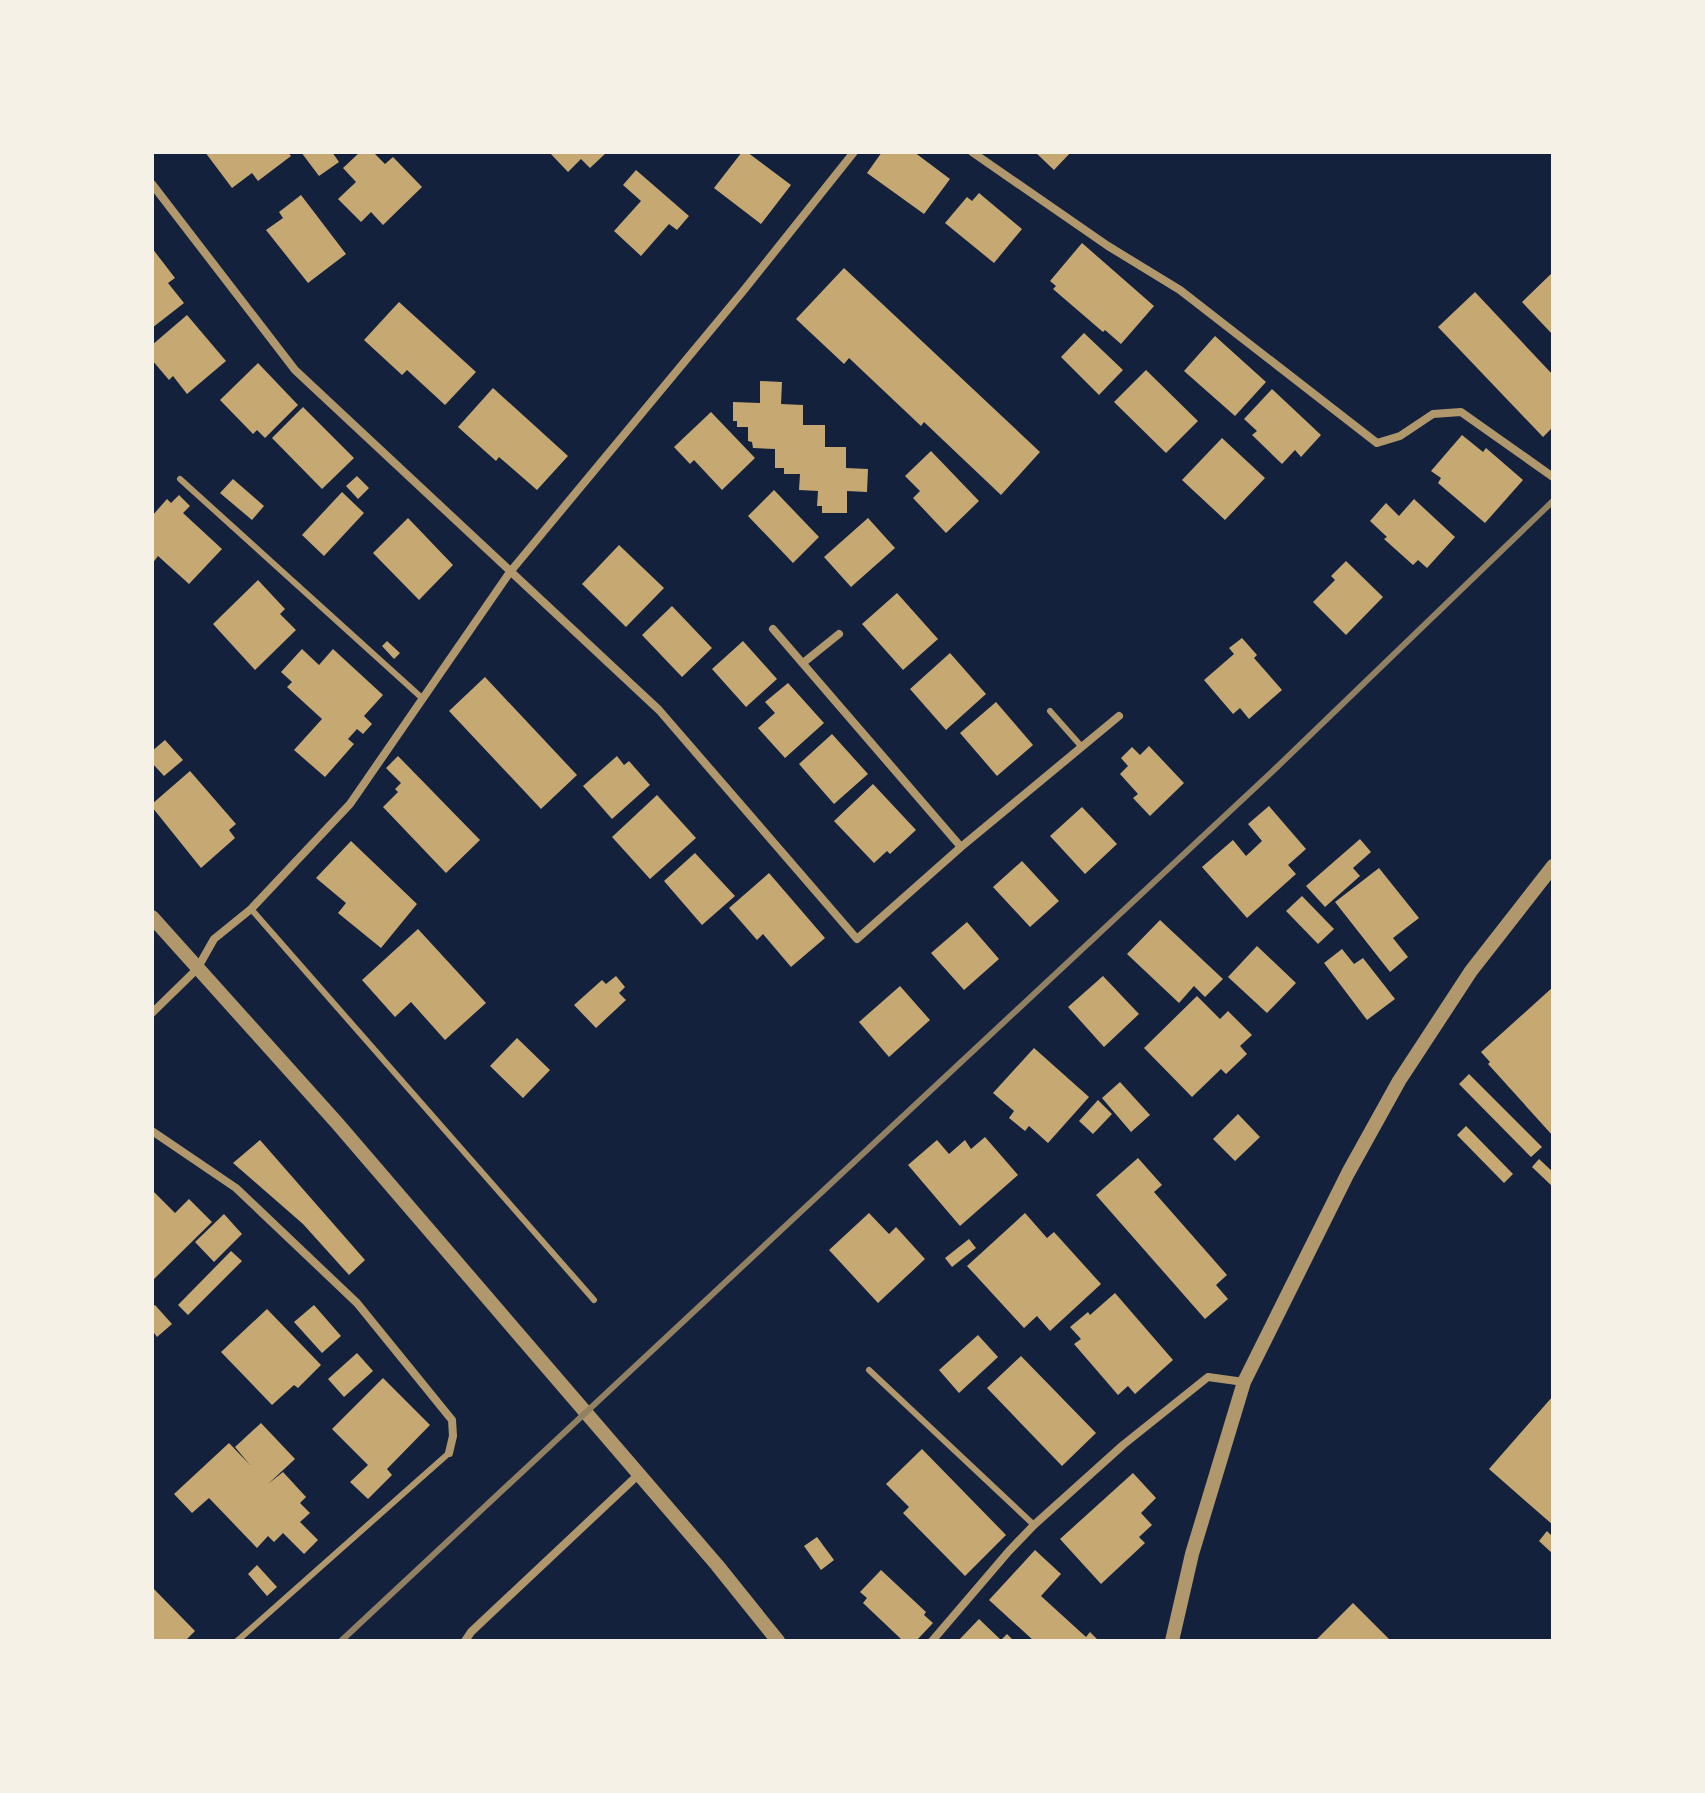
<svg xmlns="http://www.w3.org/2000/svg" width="1705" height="1793" viewBox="0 0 1705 1793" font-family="'IBM Plex Sans',sans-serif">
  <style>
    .building { fill: #c6a872 }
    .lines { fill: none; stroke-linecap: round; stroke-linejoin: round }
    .service { stroke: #b1986c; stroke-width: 6 }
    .minor { stroke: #b1986c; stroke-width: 8 }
    .tertiary { stroke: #b1986c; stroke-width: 14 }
    .rail { stroke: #918062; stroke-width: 6 }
  </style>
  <rect width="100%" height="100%" fill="#14213d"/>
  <path class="building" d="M 205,152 L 288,152 L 291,156 L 258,181 L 252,173 L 232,188 Z
    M 301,152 L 332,152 L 339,162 L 319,176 Z
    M 360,152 L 373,152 L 385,164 L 393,157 L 422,187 L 383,225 L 371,212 L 361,222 L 338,199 L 356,182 L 343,168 Z
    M 549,152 L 607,152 L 590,168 L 581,159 L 568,172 Z
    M 742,152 L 747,152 L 791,185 L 761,224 L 714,188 Z
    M 882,152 L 914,152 L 950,179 L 924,214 L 867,173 Z
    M 1035,152 L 1071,152 L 1054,170 Z
    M 636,170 L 689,216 L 677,230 L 669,224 L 641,256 L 614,231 L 641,201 L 623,185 Z
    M 979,193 L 1022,229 L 994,263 L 945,223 L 967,197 L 972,201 Z
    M 301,195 L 346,254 L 308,283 L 266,230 L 283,218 L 279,212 Z
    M 1082,243 L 1154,306 L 1121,344 L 1105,330 L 1103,332 L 1053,289 L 1056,286 L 1050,281 Z
    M 152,248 L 175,278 L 168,283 L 184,303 L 152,328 Z
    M 844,268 L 1040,452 L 1001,495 L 924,422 L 921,426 L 849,358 L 844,364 L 796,319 Z
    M 1553,272 L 1553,335 L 1522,302 Z
    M 1475,292 L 1553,375 L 1553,427 L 1543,437 L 1438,327 Z
    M 399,302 L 476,372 L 445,405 L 407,370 L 402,375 L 364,340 Z
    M 187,315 L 226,361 L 187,394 L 173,376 L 169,380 L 152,360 L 152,345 Z
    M 1084,333 L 1123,370 L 1099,395 L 1061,357 Z
    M 1215,336 L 1266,382 L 1235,416 L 1184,371 Z
    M 258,363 L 298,405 L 265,438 L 257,430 L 253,434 L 220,400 Z
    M 1146,370 L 1198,421 L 1166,453 L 1114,402 Z
    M 760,381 L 782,382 L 781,404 L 803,405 L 803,425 L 825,425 L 825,447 L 846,447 L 846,468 L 868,469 L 867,492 L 847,491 L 847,513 L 822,513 L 822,506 L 817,506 L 818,491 L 799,490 L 800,474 L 784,474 L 784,468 L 775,468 L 775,449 L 753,448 L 752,442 L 748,441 L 748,427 L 737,427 L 737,421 L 733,421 L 733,402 L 760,403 Z
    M 493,388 L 568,456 L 537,490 L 499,457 L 496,461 L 458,427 Z
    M 1272,389 L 1321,435 L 1301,457 L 1295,450 L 1282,464 L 1252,435 L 1257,431 L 1244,419 Z
    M 303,407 L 354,458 L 322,489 L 272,438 Z
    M 711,412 L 755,458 L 722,490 L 694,460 L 690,464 L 674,447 Z
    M 1462,435 L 1483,452 L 1486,448 L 1523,480 L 1485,523 L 1438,483 L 1441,478 L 1431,471 Z
    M 1222,438 L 1265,478 L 1225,520 L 1182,480 Z
    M 931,451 L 979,501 L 946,533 L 913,498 L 920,491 L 905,476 Z
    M 357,476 L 369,488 L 358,499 L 346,486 Z
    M 233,479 L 264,506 L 252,520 L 220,493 Z
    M 774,490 L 819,537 L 793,563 L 748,516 Z
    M 342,492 L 364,513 L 324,556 L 302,535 Z
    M 179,495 L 190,506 L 183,513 L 222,549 L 189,584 L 158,556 L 152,564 L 152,516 L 167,499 L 171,503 Z
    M 1414,499 L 1455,537 L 1427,568 L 1418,560 L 1413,565 L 1384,539 L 1387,537 L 1370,521 L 1386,503 L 1399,516 Z
    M 408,518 L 453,565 L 419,600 L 373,553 Z
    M 868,518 L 895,548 L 851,587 L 824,557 Z
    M 619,545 L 664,588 L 626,627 L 582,584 Z
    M 1346,561 L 1383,597 L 1346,635 L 1313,602 L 1335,580 L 1331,576 Z
    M 258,580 L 285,609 L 280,614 L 296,630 L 255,670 L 213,624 Z
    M 897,593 L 938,639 L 903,670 L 862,624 Z
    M 672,606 L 712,648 L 682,677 L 642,635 Z
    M 1242,638 L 1257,655 L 1254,658 L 1282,690 L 1249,719 L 1240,708 L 1233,714 L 1204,680 L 1234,654 L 1229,648 Z
    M 387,641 L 400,653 L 394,659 L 382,646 Z
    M 743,641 L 777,679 L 746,707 L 712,669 Z
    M 302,649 L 319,665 L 333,649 L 383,695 L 364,716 L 372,724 L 363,734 L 357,729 L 348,739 L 354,744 L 325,777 L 294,750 L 322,719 L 287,687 L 292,682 L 281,672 Z
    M 950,653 L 986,694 L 946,730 L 910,689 Z
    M 485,677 L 577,775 L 541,809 L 449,711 Z
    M 788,683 L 824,723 L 785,758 L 758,728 L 775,713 L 765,702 Z
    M 996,702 L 1033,745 L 997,776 L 960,733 Z
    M 832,734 L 868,774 L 834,804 L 799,764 Z
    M 165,740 L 183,760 L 164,776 L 152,763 L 152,751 Z
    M 1149,746 L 1184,783 L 1150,816 L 1133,798 L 1138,794 L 1120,774 L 1128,766 L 1121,758 L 1132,747 L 1140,755 Z
    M 398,756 L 480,840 L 446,873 L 383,807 L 398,792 L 395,789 L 401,783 L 386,768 Z
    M 617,756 L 624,765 L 629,761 L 650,785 L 612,819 L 583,786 Z
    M 190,771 L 236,824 L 229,830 L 235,838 L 201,868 L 152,807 L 152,804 Z
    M 873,784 L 916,830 L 890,854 L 887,851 L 874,863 L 834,821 Z
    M 657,795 L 696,838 L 650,879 L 612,837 Z
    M 1269,806 L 1306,849 L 1288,865 L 1296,874 L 1247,918 L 1202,867 L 1233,840 L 1246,856 L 1262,841 L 1248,824 Z
    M 1082,807 L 1117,844 L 1085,874 L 1050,836 Z
    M 1360,839 L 1371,852 L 1353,868 L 1360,876 L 1325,907 L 1306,886 Z
    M 351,841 L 417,904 L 381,948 L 338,913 L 346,903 L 316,878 Z
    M 695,853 L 735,896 L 702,925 L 664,881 Z
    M 1022,861 L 1059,901 L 1030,927 L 993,887 Z
    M 1379,868 L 1419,918 L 1393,938 L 1408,957 L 1390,972 L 1335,902 Z
    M 769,873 L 825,938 L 791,967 L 763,934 L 757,940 L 729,908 Z
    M 1302,896 L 1334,929 L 1318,944 L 1286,911 Z
    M 1160,920 L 1223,979 L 1205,997 L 1194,986 L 1179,1003 L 1127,954 Z
    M 967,922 L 999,959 L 964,990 L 931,953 Z
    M 418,929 L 486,1003 L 445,1040 L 411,1002 L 395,1017 L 362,980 Z
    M 1257,946 L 1296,983 L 1267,1013 L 1228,977 Z
    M 1342,949 L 1354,964 L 1363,958 L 1395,999 L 1367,1020 L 1324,963 Z
    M 616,976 L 625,987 L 619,993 L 626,1000 L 596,1028 L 574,1005 L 602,980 L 606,984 Z
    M 1103,976 L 1139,1014 L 1104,1047 L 1068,1007 Z
    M 900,986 L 930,1020 L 889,1057 L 859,1022 Z
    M 1553,987 L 1553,1136 L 1488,1064 L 1490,1062 L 1481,1052 Z
    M 1197,996 L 1220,1019 L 1228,1011 L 1252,1035 L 1240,1046 L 1247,1054 L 1226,1074 L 1221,1069 L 1192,1097 L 1144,1048 Z
    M 517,1038 L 550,1070 L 523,1098 L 490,1066 Z
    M 1034,1048 L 1089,1097 L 1048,1143 L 1029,1126 L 1025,1131 L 1009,1118 L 1014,1111 L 993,1093 Z
    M 1469,1074 L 1542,1147 L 1531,1157 L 1459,1084 Z
    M 1120,1082 L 1150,1115 L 1131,1132 L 1102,1098 Z
    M 1098,1100 L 1112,1114 L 1093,1134 L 1079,1121 Z
    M 1238,1114 L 1260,1137 L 1235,1161 L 1213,1139 Z
    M 1466,1126 L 1513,1174 L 1504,1183 L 1457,1135 Z
    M 985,1137 L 1018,1175 L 960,1226 L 908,1165 L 937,1140 L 949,1154 L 965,1140 L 971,1149 Z
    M 260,1140 L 365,1260 L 349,1275 L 303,1224 L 233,1163 Z
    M 1138,1158 L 1162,1185 L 1154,1192 L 1227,1275 L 1216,1285 L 1228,1299 L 1205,1319 L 1096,1195 Z
    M 1539,1159 L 1553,1172 L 1553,1187 L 1532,1167 Z
    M 152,1190 L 175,1213 L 189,1199 L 212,1222 L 152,1281 Z
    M 869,1213 L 889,1234 L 896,1227 L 925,1259 L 878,1303 L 829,1250 Z
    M 1025,1213 L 1047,1238 L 1054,1232 L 1101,1284 L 1050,1331 L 1037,1316 L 1024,1328 L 967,1266 Z
    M 224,1214 L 242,1234 L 214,1262 L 195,1242 Z
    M 969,1239 L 976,1248 L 952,1267 L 945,1258 Z
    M 231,1251 L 242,1261 L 188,1315 L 178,1305 Z
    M 1115,1293 L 1173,1360 L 1135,1394 L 1128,1386 L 1118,1395 L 1074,1344 L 1081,1339 L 1070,1327 L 1088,1312 L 1090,1315 Z
    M 155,1305 L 172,1324 L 157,1337 L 152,1330 L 152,1307 Z
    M 314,1305 L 341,1336 L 322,1353 L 294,1322 Z
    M 267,1309 L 321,1365 L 298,1388 L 294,1385 L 272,1405 L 221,1352 Z
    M 978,1335 L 998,1357 L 959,1393 L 939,1370 Z
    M 357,1353 L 373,1371 L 344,1397 L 328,1379 Z
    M 1021,1356 L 1096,1433 L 1062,1466 L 987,1388 Z
    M 383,1378 L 430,1425 L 387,1469 L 392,1475 L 368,1499 L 350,1482 L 368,1465 L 332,1429 Z
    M 1553,1396 L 1553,1525 L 1489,1469 Z
    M 261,1423 L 295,1459 L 268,1484 L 283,1472 L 306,1497 L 300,1503 L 310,1513 L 300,1522 L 318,1540 L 304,1554 L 283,1533 L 274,1542 L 268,1536 L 257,1548 L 209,1498 L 192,1513 L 174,1494 L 229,1443 L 250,1465 L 235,1447 Z
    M 922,1449 L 1006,1535 L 965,1576 L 903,1513 L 909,1507 L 886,1484 Z
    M 1133,1473 L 1156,1498 L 1141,1513 L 1152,1525 L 1139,1537 L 1145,1543 L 1101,1584 L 1060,1539 Z
    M 1547,1531 L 1553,1537 L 1553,1554 L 1539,1541 Z
    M 817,1537 L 834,1560 L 821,1570 L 804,1546 Z
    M 1035,1550 L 1061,1574 L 1041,1596 L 1086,1637 L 1090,1632 L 1099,1641 L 1034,1641 L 989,1600 Z
    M 257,1565 L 277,1587 L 267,1596 L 248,1574 Z
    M 881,1570 L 926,1612 L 924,1615 L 933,1623 L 916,1641 L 901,1639 L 863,1603 L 867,1598 L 860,1592 Z
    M 152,1587 L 195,1631 L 185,1641 L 152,1641 Z
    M 1353,1603 L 1391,1641 L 1315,1641 Z
    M 979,1619 L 1001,1640 L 1007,1634 L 1014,1641 L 958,1641 Z"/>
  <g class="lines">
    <path class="service" d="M 180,479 L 422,698
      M 1050,711 L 1081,746
      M 251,909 L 594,1300
      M 869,1370 L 1034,1525
      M 237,1641 L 449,1453"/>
    <path class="minor" d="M 972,152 L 1108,246 L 1180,290 L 1377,443 L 1400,436 L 1433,414 L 1461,412 L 1553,477
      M 152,184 L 295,370 L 659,710 L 857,939 L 961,847 L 1119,716
      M 773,629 L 961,847
      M 803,663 L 839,634
      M 152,1013 L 197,969 L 214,939 L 251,909 L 350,804 L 510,572 L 744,290 L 854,152
      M 152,1131 L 236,1188 L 357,1303 L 452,1420 L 453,1436 L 449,1453
      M 465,1641 L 471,1632 L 638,1475
      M 932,1641 L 1009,1551 L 1034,1525 L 1123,1445 L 1208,1377 L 1244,1382"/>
    <path class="tertiary" d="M 152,917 L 337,1123 L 717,1565 L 778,1641
      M 1172,1641 L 1192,1554 L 1244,1382 L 1348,1173 L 1399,1081 L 1471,971 L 1553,866"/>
    <path class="rail" d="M 341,1641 L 1275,769 L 1553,501"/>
  </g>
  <rect width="1705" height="1793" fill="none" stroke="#f6f1e7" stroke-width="308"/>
</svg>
